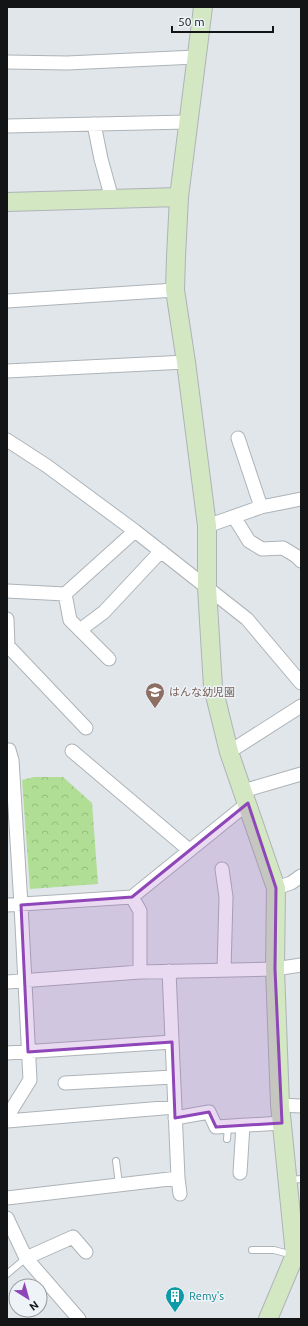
<svg xmlns="http://www.w3.org/2000/svg" width="308" height="1326" viewBox="0 0 308 1326" font-family="Ubuntu,'Noto Sans JP',sans-serif">
  <style>
    .park { fill: url(#park-crowns) }
    .lines { fill: none; stroke-linecap: round; stroke-linejoin: round }
    .lane-casing { stroke: #adb3b7; stroke-width: 8 }
    .street-casing { stroke: #adb3b7; stroke-width: 15 }
    .secondary-casing { stroke: #adb3b7; stroke-width: 20 }
    .lane { stroke: #fff; stroke-width: 6 }
    .street { stroke: #fff; stroke-width: 13 }
    .secondary { stroke: #d3e7c2; stroke-width: 18 }
    .marked { fill: #8f46b8; fill-opacity: 0.2; stroke: #8f46b8; stroke-width: 3; stroke-linejoin: round }
    .labels { text-anchor: middle; dominant-baseline: central; stroke-width: 3; stroke-linejoin: round; paint-order: stroke }
    .education-label { font-size: 11px; fill: #785e54; stroke: #edf3f7; text-anchor: start }
    .culture-label { font-size: 11px; fill: #0d838f; stroke: #edf3f7; text-anchor: start }
  </style>
  <defs>
    <pattern id="park-crowns" width="20" height="18" patternUnits="userSpaceOnUse"><rect width="20" height="18" fill="#b0de95"/><path d="M2 6a3 3 0 1 1 6 0M12 15a3 3 0 1 1 6 0" fill="none" stroke="#96be80"/></pattern>
  </defs>
  <rect width="100%" height="100%" fill="#e0e6ea"/>
  <path class="park" d="M 34,777 L 63,777 L 92,803 L 98,884 L 30,889 L 22,780 Z"/>
  <g class="lines">
    <defs>
      <path id="lane" d="M 227,1139 L 228,1126
        M 116,1161 L 119,1184
        M 289,1180 L 301,1179
        M 252,1250 L 274,1250 L 293,1255
        M 7,1274 L 26,1258"/>
      <path id="street" d="M 7,62 L 67,63 L 196,57
        M 94,124 L 101,159 L 112,199
        M 7,126 L 188,122
        M 7,301 L 175,290
        M 7,371 L 186,362
        M 238,438 L 261,507
        M 7,440 L 47,466 L 135,531 L 247,619 L 301,683
        M 234,517 L 249,541 L 262,549 L 283,548 L 296,556 L 301,561
        M 207,526 L 261,507 L 301,499
        M 7,591 L 65,594 L 135,531
        M 65,594 L 70,620 L 109,659
        M 7,619 L 8,646 L 86,728
        M 80,630 L 104,612 L 161,551
        M 7,750 L 9,750 L 12,760 L 21,905 L 30,1080 L 7,1117
        M 72,751 L 189,850
        M 229,752 L 301,706
        M 243,791 L 301,774
        M 222,869 L 226,897 L 224,970
        M 276,888 L 291,883 L 301,876
        M 132,897 L 140,911 L 140,972
        M 7,905 L 132,897 L 248,803
        M 169,971 L 178,1178 L 180,1194
        M 7,982 L 140,972 L 275,969 L 301,965
        M 7,1053 L 172,1042
        M 65,1083 L 173,1077
        M 280,1105 L 301,1106
        M 175,1118 L 209,1112 L 216,1127 L 282,1123
        M 7,1121 L 175,1107
        M 240,1173 L 243,1125
        M 7,1198 L 178,1178
        M 7,1218 L 26,1258 L 79,1319
        M 26,1258 L 73,1237 L 86,1252"/>
      <path id="secondary" d="M 203,7 L 179,197 L 176,257 L 175,290 L 186,362 L 207,526 L 207,588 L 213,687 L 229,752 L 276,888 L 275,969 L 280,1105 L 295,1255 L 268,1319
        M 7,202 L 179,197"/>
    </defs>
    <use href="#lane" class="lane-casing"/>
    <use href="#street" class="street-casing"/>
    <use href="#secondary" class="secondary-casing"/>
    <use href="#lane" class="lane"/>
    <use href="#street" class="street"/>
    <use href="#secondary" class="secondary"/>
  </g>
  <path class="marked" d="M 248,803 L 276,888 L 275,969 L 282,1123 L 216,1127 L 209,1112 L 175,1118 L 172,1042 L 28,1052 L 21,905 L 132,897 Z"/>
  <defs>
    <symbol id="school-pin" viewBox="-11 -11 22 30"><path d="M0 17L-7.5 6A9.5 9.5 0 1 1 7.5 6Z" fill="#8d6e63" stroke="#edf3f7"/><path d="M0-5L7-2L0 1L-7-2ZM-4 1L0 2.5L4 1V4Q0 6-4 4Z" fill="#fff"/></symbol>
    <symbol id="building-pin" viewBox="-11 -11 22 30"><path d="M0 17L-7.5 6A9.5 9.5 0 1 1 7.5 6Z" fill="#0f9aa8" stroke="#edf3f7"/><path d="M-4-6H4V6H1V3H-1V6H-4ZM-2.5-4.3h1.7v1.8h-1.7ZM.8-4.3h1.7v1.8H.8ZM-2.5-1h1.7V.8h-1.7ZM.8-1h1.7V.8H.8Z" fill="#fff"/></symbol>
  </defs>
  <g fill-rule="evenodd">
    <use href="#school-pin" x="144" y="681" width="22" height="30"/>
    <use href="#building-pin" x="164" y="1285" width="22" height="30"/>
  </g>
  <g class="labels">
    <g class="education-label">
      <text x="169" y="692">はんな幼児園</text>
    </g>
    <g class="culture-label">
      <text x="189" y="1296">Remy's</text>
    </g>
  </g>
  <rect width="308" height="1326" fill="none" stroke="#121416" stroke-width="16"/>
  <g transform="translate(28 1298) rotate(143)"><circle r="19" fill="#edf3f7" stroke="#959a9d"/>
  <path d="M0-3L7 15L0 10L-7 15Z" fill="#8f46b8"/>
  <text y="-6" font-size="11" font-weight="bold" text-anchor="middle" fill="#121416">N</text>
  </g>
  <path d="M172 26v6h101v-6" fill="none" stroke="#121416" stroke-width="2"/>
  <text x="178" y="26" font-size="12" fill="#121416" stroke="#edf3f7" stroke-width="3" paint-order="stroke">50 m</text>
</svg>
